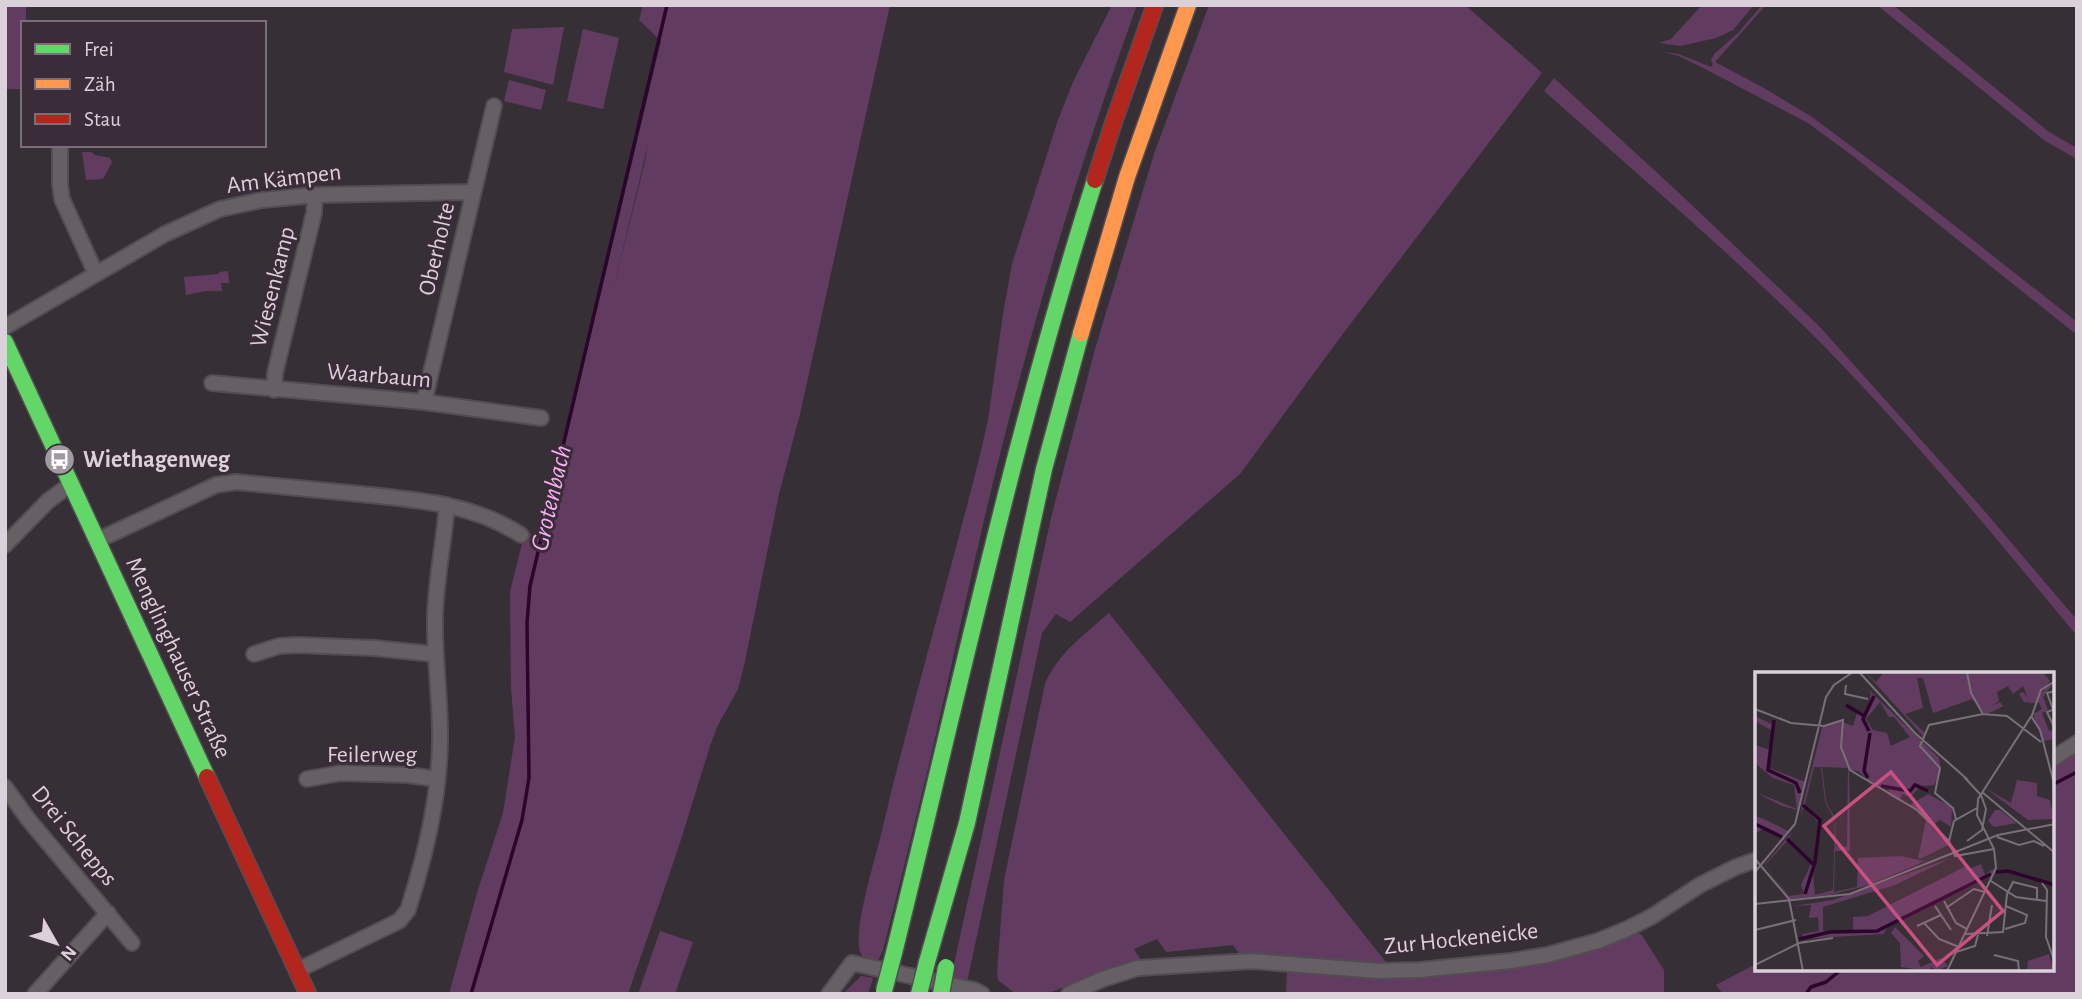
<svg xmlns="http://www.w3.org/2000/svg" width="2082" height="999" viewBox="0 0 2082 999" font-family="'Alegreya Sans',sans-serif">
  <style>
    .green { fill: #623c60; fill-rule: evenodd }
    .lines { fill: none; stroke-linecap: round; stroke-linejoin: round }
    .stream { stroke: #2c042c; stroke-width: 3.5 }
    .street-casing { stroke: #534d53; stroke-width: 18 }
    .fast-casing { stroke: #534d53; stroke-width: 19 }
    .slow-casing { stroke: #534d53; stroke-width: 19 }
    .jam-casing { stroke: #534d53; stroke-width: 19 }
    .street { stroke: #666065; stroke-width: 14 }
    .fast { stroke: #63d668; stroke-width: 16 }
    .slow { stroke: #ff974d; stroke-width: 16 }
    .jam { stroke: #b3261e; stroke-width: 16 }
    .fast-bridge-casing { stroke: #534d53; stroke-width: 19; stroke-linecap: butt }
    .fast-bridge { stroke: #63d668; stroke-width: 16 }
    .labels { text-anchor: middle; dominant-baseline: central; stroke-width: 6; stroke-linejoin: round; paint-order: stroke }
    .street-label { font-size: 24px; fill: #dbd1da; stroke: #3a2c39 }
    .poi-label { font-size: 24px; font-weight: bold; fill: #dbd1da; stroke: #3a2c39; text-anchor: start }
    .water-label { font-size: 26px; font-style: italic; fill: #f7b0f2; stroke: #3a2c39 }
    .inset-river { fill: none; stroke: #2c042c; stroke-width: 3.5 }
    .inset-road { fill: none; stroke: #787078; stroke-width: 2 }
    .view { fill: #ca5081; fill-opacity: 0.15; stroke: #ca5081; stroke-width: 3.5 }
    .inset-edge { fill: none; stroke: #dbd1da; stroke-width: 3.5 }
  </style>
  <rect width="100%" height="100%" fill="#363036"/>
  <path class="green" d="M 5,5 L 26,5 L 26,23 L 23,23 L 23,89 L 5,89 Z
    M 643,5 L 890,5 L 800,414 L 779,494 L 744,666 L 738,689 L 717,727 L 711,743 L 678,849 L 628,994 L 449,994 L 477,893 L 503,813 L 515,737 L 511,688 L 510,592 L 525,531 L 542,539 L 661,41 L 639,20 ZM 648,144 L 645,161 L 611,299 Z
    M 1112,5 L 1137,5 C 1084,151 1039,300 1001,450 C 975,553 954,657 930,760 C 915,823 899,886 883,950 L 876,965 C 867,962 860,956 859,947 C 856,917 876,858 883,826 C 912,704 948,582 979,459 L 988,420 L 1003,314 L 1012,264 L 1058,120 L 1073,82 Z
    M 1209,5 L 1465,5 L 1542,73 L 1342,335 L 1240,474 L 1070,622 L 1056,614 L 1042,633 L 967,982 L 951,978 L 1051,518 L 1095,349 L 1154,154 Z
    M 1702,5 L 1754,5 L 1733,30 L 1716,38 L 1681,46 L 1659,43 L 1671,39 Z
    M 1762,5 L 1766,5 L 1715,62 L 1764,88 L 1812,117 L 1903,185 L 2077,322 L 2077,335 L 1853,156 L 1808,123 L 1709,71 L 1679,56 L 1663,52 L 1679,54 L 1711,67 L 1713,64 L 1711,61 L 1714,54 L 1738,33 Z
    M 1877,5 L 1893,5 L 2049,132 L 2077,148 L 2077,159 L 2045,141 Z
    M 564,27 L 553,85 L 504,72 L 512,29 Z
    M 583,29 L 619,38 L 603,109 L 567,101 Z
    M 1554,78 L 1678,192 L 1820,327 L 1981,507 L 2077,620 L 2077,636 C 1993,534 1908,431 1815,337 C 1728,251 1635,172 1544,91 Z
    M 509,80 L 546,90 L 541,110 L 504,101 Z
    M 82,152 L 91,152 L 95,155 L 110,158 L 112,162 L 103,179 L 86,180 Z
    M 228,271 L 229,283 L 221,283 L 222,291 L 206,291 L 186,295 L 184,277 L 219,274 L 219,272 Z
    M 1109,613 L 1389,966 L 1240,955 L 1233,945 L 1166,952 L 1157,939 L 1134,949 L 1142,962 L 1120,965 L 1046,994 L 1016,994 L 998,980 L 997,973 L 1004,880 L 1045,684 C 1058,653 1084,635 1109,613 Z
    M 2077,743 L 2077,994 L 1723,994 L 1716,985 L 1756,964 L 1756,969 L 2052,969 L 2052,759 Z
    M 660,931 L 693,942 L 675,994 L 638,994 Z
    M 1634,933 L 1641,934 L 1664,970 L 1664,994 L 1286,994 L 1287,971 C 1375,973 1466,981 1553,960 C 1580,954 1607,942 1634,933 Z
    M 861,976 L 873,978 L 868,994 L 843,994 Z"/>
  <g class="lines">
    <path class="stream" d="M 2052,785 L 2077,772
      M 471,994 L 522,820 L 529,778 L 527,623 L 530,586 L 667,5
      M 1806,994 L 1811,987 L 1826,982 L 1842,969"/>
    <defs>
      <path id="street" d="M 60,145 L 60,184 L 62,199 L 96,274
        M 5,327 L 165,234 L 220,209 L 262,200 L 315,195 L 473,192
        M 212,383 L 424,402 L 541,418
        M 274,390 L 275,373 L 314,213 L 315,195
        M 424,402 L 494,106
        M 98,540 L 216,485 L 236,482 C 277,486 319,490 360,494 C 417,500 472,503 521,535
        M 5,545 L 48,501 L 71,484
        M 254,654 L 279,646 L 298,645 L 374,648 L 434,654
        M 2052,759 L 2077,743
        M 307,779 L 341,773 L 408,775 L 437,779
        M 5,787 L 28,819 L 132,943
        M 298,970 L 399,921 L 408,910 L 411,900 C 427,849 439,797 440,743 C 441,701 434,659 435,616 C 436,579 444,542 447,505
        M 35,994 L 108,913
        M 829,994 L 852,963 L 974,990 L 982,994
        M 1069,994 L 1103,979 L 1138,968 L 1252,961 L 1378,971 L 1419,970 L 1511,961 L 1547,955 L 1598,941 L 1627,929 L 1651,917 L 1700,885 L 1736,867 L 1756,860"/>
      <path id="fast" d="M 5,342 L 207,777
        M 894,953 C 958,695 1014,434 1095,180
        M 927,962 L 967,823 L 1044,469 L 1081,333"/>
      <path id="slow" d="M 1081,333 L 1127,177 L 1188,5"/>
      <path id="jam" d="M 1095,180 L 1114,121 L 1155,5
        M 207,777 L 308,994"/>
    </defs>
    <use href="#street" class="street-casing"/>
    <use href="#fast" class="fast-casing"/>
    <use href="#slow" class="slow-casing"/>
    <use href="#jam" class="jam-casing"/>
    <use href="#street" class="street"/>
    <use href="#fast" class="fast"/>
    <use href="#slow" class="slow"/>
    <use href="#jam" class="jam"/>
    <defs>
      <path id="fast-bridge" d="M 884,991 L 894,953
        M 919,994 L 927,962
        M 941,994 L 946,967"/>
    </defs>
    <use href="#fast-bridge" class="fast-bridge-casing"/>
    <use href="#fast-bridge" class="fast-bridge"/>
  </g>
  <defs>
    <symbol id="bus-disc" viewBox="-11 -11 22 22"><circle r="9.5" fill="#a199a1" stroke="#3a2c39"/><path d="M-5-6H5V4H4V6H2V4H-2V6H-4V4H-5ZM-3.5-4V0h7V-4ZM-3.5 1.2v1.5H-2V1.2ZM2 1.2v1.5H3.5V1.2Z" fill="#fff"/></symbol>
  </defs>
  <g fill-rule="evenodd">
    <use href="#bus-disc" x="42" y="442" width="35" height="35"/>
  </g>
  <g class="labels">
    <g class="street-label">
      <text transform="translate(284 179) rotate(-7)">Am Kämpen</text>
      <text transform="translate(437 249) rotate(-77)">Oberholte</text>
      <text transform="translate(273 287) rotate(-76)">Wiesenkamp</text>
      <text transform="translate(379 376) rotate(5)">Waarbaum</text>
      <text transform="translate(178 658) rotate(65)">Menglinghauser Straße</text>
      <text x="372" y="755">Feilerweg</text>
      <text transform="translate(74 836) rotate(51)">Drei Schepps</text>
      <text transform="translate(1461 939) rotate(-6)">Zur Hockeneicke</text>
    </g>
    <g class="poi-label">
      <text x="83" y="460">Wiethagenweg</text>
    </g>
    <g class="water-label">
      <text transform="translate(551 498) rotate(-77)">Grotenbach</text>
    </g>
  </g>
  <g transform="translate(1755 672)">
    <rect width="299" height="299" fill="#363036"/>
    <path d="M 110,0 L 121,10 L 129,0 L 288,0 L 295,9 L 280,31 L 269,30 L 264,22 L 268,20 L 273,26 L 268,14 L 258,22 L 253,14 L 242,20 L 244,29 L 236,34 L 245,30 L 248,34 L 239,39 L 230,42 L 217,27 L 178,41 L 168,6 L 162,6 L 168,36 L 150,42 L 170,61 L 168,64 ZM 299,10 L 288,25 L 293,38 L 287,41 L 294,59 L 299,57 L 299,67 L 288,69 L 278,42 L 287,37 L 283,29 L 288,17 ZM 113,17 L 184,86 L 186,99 L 179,113 L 166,114 L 155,125 L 147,122 L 144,129 L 134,123 L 134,113 L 122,115 L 103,99 L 94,98 L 95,179 L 80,179 L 79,220 L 102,215 L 103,186 L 146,184 L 168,189 L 196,176 L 159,194 L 111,214 L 74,223 L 35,227 L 10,192 L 37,160 L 33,168 L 59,191 L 63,150 L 49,135 L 45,145 L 67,55 L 84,49 L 98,54 L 103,38 L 111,43 L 116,22 ZM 125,30 L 134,45 L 139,45 L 155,65 L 136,74 L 132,61 L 118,58 L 111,47 ZM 59,95 L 66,95 L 70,130 L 80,149 L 78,218 L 60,223 L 58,203 L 66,148 L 50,132 ZM 67,95 L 93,96 L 92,175 L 81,174 L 80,146 L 71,130 ZM 32,169 L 56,192 L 46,213 L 49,222 L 34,224 L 10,193 ZM 0,44 L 18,53 L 20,48 L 14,96 L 51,110 L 43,138 L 27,134 L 0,120 L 42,137 L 39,113 L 18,106 L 0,91 L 0,73 L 15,78 L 18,59 L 0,49 ZM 262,108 L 282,111 L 282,124 L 295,128 L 299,147 L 273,148 L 230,116 L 256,131 ZM 173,122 L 197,135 L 196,155 L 185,148 L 177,154 L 155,133 ZM 240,138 L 245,138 L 262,151 L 239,155 L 233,149 ZM 0,144 L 11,148 L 33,159 L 28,166 L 9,156 L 0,162 ZM 171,148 L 193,173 L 167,186 L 163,186 ZM 196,186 L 140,213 L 68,235 L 68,259 L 98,258 L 98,245 L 113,244 L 213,193 L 214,197 L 226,192 L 230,203 L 238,197 L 240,187 L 237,204 L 135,252 L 128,262 L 46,267 L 48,262 L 64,259 L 63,245 L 54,246 L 56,233 L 38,234 L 78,228 ZM 140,255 L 169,284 L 163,289 L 166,295 L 186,286 L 193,294 L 181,299 L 176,295 L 174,299 L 146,295 L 145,271 L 136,261 ZM 294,282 L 299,299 L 272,297 L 273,289 Z" fill="#623c60" fill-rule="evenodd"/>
    <path class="inset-river" d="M 91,33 L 111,45M 19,48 L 13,98 L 41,111 L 45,121M 114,59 L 108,47 L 119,24M 113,106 L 109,99 L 115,61M 126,114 L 155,119 L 160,113 L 173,119M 48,133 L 65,148 L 60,190 L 50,222M 0,152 L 27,165M 32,167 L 59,193M 241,200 L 253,199 L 300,213M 44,267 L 75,260 L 122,259 L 236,202"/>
    <path class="inset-road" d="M 104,0 L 160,61 L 213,108M 212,0 L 216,21 L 228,42M 91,13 L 90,22 L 113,27M 0,37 L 36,51 L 69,54 L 88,48 L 86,75 L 95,98 L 162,138 L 194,169 L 200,184 L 239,177M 298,37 L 292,21 L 300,19M 300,37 L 292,40 L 300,57M 276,44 L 285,58 L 300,115M 209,105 L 226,123 L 231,137 L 227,158 L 212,169M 227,120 L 300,181M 201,147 L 198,136 L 180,121 L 185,96 L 165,74 L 174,53 L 228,42 L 252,44 L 286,70M 242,165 L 264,173 L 279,169 L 289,174M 194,169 L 199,149 L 222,136M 0,187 L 34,227 L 48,299M 0,200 L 40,152 L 71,25 L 79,13 L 98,0M 236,209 L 261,225 L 291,229M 287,211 L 292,218 L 291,265 L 300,291M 189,229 L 201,251 L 212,257M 0,232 L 95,222 L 243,163 L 300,152M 180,234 L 196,258M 191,236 L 219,217 L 230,220M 169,251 L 184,267 L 204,275M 162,254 L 186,243M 250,257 L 270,251 L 272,243 L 251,234M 0,258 L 41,248M 210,262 L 248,260 L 252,222 L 258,210 L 282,216 L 282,228M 232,264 L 237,233M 201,280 L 220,274 L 223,263M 239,283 L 263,289 L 264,299M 0,293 L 44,271 L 78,266M 192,299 L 241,196 L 239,177 L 222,143 L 223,127 L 277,43 L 286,18 L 300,9"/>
    <path class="view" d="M 136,100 L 248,239 L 182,293 L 69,154 Z"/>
    <rect width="299" height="299" class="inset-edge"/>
  </g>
  <rect width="2082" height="999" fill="none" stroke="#dbd1da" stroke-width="14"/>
  <rect x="21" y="21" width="245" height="126" fill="#3a2c39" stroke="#7a6e79" stroke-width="2"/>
  <rect x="35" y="44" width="35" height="10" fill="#63d668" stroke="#7a6e79" stroke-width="2"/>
  <text x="84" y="56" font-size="21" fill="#dbd1da">Frei</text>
  <rect x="35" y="79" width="35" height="10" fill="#ff974d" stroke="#7a6e79" stroke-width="2"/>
  <text x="84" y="91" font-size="21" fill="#dbd1da">Zäh</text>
  <rect x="35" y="114" width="35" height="10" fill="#b3261e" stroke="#7a6e79" stroke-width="2"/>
  <text x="84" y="126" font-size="21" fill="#dbd1da">Stau</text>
  <g transform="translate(56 943) rotate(129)" stroke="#3a2c39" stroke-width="5" paint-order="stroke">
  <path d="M0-5L12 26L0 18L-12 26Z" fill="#dbd1da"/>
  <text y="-10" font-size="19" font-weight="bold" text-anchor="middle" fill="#dbd1da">N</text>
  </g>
</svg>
